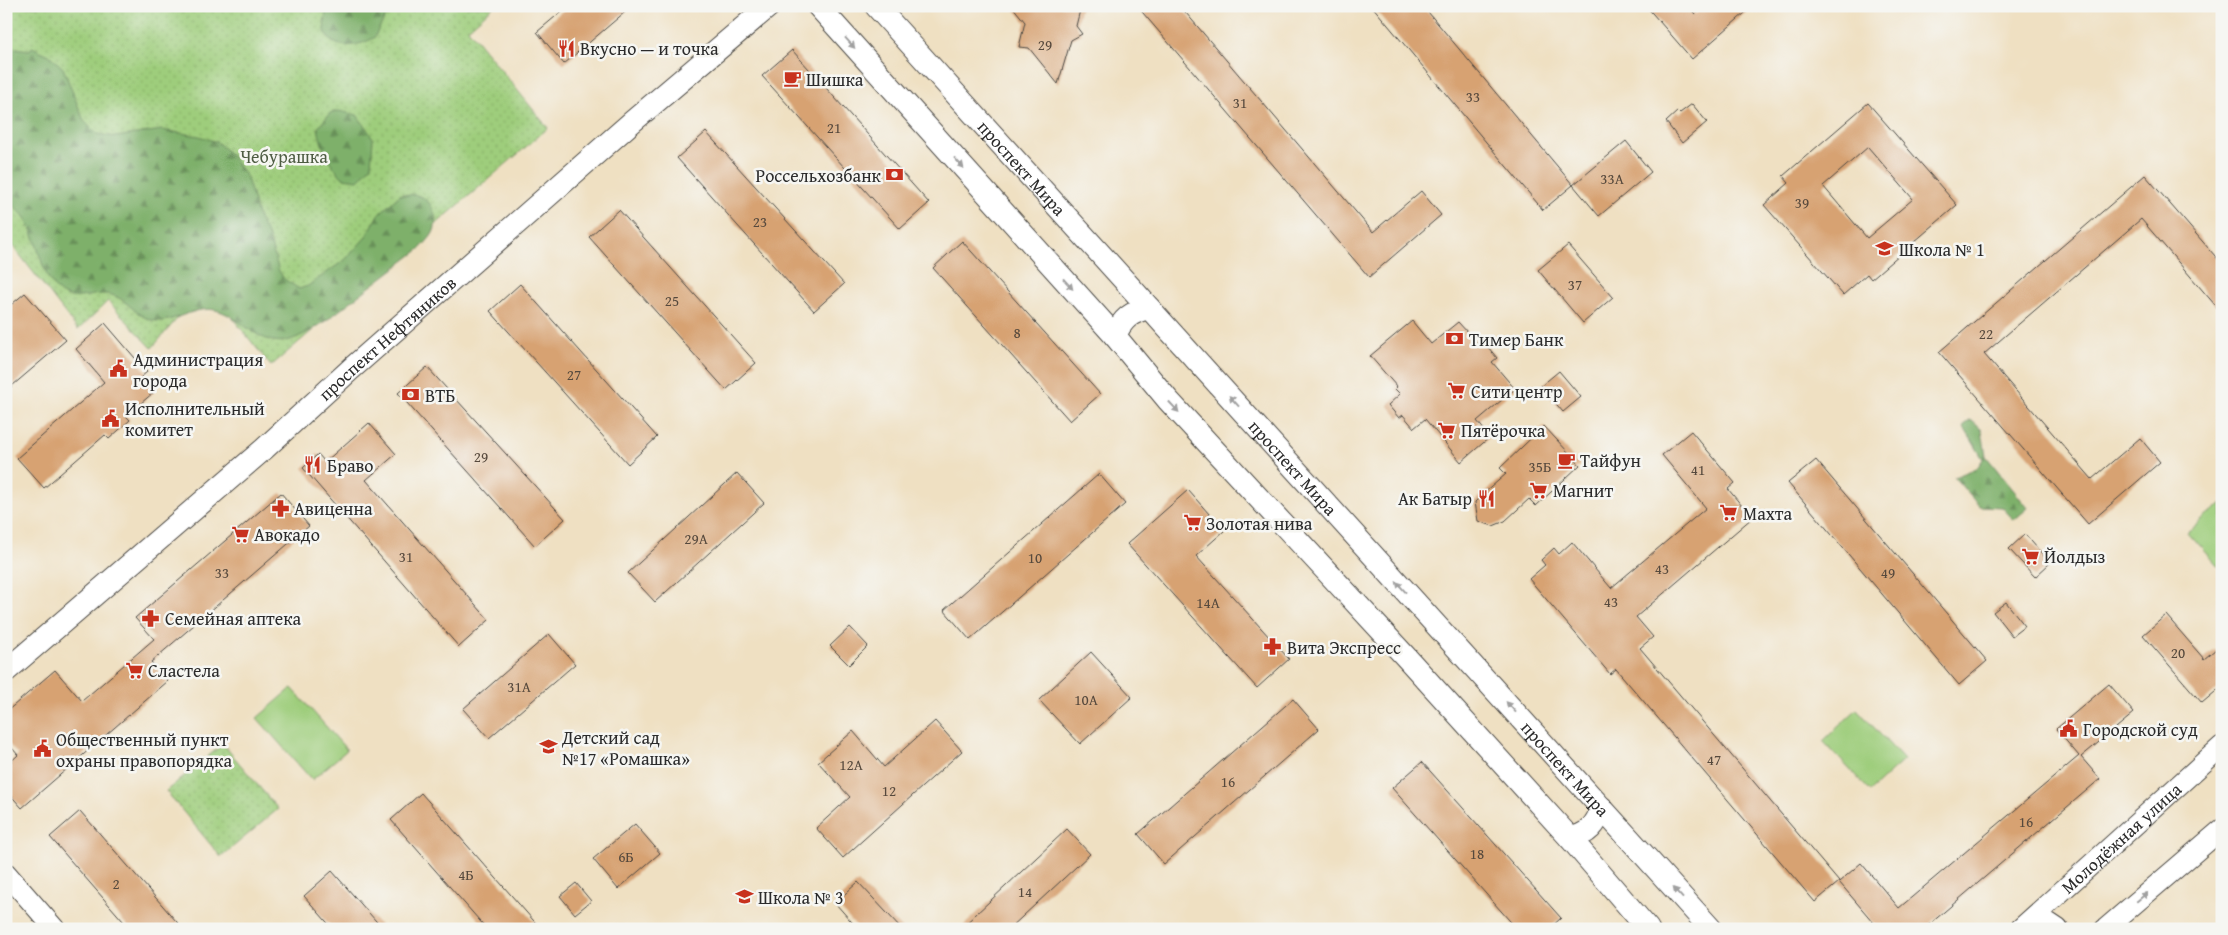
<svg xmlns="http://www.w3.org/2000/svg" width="2228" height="935" viewBox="0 0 2228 935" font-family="'Gentium Book Plus',serif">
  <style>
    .grass { fill: url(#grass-dots); stroke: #647c53 }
    .forest { fill: url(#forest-firs); stroke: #546e4b }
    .pitch { fill: #9ecd7b; stroke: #647c53 }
    .building { fill: #d7a272; fill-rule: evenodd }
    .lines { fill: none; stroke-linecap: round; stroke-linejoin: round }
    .tertiary-casing { stroke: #484642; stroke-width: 22 }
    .secondary-casing { stroke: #484642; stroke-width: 24 }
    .tertiary { stroke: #fff; stroke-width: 20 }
    .secondary { stroke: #fff; stroke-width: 22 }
    .oneway { fill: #a0a0a0 }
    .labels { text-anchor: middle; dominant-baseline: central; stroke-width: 5; stroke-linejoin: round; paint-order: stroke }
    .number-label { font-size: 15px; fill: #56493d }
    .poi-label { font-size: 18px; fill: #2b2b2b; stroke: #f6f6f2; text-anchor: start }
    .park-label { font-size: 18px; fill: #4e5c43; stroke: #f6f6f2 }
    .street-label { font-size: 18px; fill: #2b2b2b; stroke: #f6f6f2 }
  </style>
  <defs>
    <pattern id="grass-dots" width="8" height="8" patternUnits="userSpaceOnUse" patternTransform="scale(1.25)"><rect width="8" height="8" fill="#9ecd7b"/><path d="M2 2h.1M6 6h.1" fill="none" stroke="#88b06a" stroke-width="1.8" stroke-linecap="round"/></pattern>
    <pattern id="forest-firs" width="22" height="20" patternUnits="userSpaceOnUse" patternTransform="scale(1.25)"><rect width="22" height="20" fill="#7eb06b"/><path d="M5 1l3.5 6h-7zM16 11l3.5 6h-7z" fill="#678f58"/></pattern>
  </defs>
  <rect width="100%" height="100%" fill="#f6f6f2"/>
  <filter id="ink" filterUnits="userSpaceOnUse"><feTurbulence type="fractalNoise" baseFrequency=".02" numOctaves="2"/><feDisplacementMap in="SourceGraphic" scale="10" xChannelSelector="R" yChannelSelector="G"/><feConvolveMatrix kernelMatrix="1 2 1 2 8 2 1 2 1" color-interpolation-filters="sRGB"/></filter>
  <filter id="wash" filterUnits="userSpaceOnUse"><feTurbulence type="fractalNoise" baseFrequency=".0096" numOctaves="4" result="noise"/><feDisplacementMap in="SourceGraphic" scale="20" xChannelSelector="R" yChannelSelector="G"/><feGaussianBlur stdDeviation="1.12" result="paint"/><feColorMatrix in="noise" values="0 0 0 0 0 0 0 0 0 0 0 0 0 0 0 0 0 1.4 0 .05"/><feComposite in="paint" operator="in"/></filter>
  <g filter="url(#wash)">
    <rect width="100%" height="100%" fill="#efe0c2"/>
    <path class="grass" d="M 6,6 L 494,6 L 468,29 L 548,128 L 271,366 L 206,285 L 152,348 L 108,301 L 78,330 L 6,237 Z
      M 223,744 L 278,809 L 221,857 L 166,791 Z"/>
    <path class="forest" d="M 328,6 L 391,6 L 374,38 C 343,54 314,45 328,6 Z
      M 6,47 L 30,50 L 32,47 L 49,55 L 63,68 L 84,121 L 97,134 L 116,137 L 162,130 L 199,136 L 217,142 L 231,155 L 247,178 L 259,219 L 268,235 L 279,271 L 284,279 L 299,289 L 308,286 L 346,259 L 365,238 L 380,213 L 401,194 C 407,195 415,194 420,196 C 434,202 439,221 433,233 C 430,239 424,244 420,249 C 398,266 376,282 354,299 C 335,314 314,332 290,340 C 262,349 242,318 219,311 C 197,304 177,322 157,321 C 138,320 128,299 112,295 C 94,290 72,306 57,290 C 40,272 39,243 27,221 C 23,213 13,206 6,199 Z
      M 339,111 L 357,115 L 373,138 L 371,166 L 358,180 L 343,178 C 328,162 322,149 318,128 L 330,113 Z
      M 1971,420 L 1982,430 L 1986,456 L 2028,508 L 2014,520 L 2002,507 L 1979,506 L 1954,477 L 1977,468 L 1983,459 L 1963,426 Z"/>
    <path class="pitch" d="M 2222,503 L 2222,564 L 2219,567 L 2188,532 Z
      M 292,688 L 347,750 L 312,780 L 257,718 Z
      M 1857,709 L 1904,760 L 1870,791 L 1823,741 Z"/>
    <g id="blocks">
      <path class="building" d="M 568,6 L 632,6 L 564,64 L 537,32 Z
        M 1012,6 L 1081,6 L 1076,26 L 1082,34 L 1071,40 L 1058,84 L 1029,48 L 1019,47 L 1025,22 Z
        M 1137,6 L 1180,6 L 1373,232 L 1421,191 L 1441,215 L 1369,277 Z
        M 1372,6 L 1423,6 L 1573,185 L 1543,210 Z
        M 1646,6 L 1688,6 L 1695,14 L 1704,6 L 1753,6 L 1692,59 Z
        M 792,50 L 929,203 L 900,229 L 762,76 Z
        M 1868,103 L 1957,205 L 1871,279 L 1867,274 L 1843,295 L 1764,205 L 1789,183 L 1783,176 ZM 1868,147 L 1913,199 L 1867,238 L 1823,186 Z
        M 1692,104 L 1707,122 L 1682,143 L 1666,122 L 1678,111 L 1680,113 Z
        M 706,132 L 844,284 L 814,311 L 677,158 Z
        M 1626,141 L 1651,172 L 1599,216 L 1573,185 Z
        M 2145,175 L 2222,264 L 2222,313 L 2141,219 L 1984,354 L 2092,479 L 2140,438 L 2160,462 L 2088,524 L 1939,352 Z
        M 619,210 L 756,363 L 726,390 L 589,237 Z
        M 962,241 L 1100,394 L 1070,421 L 933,268 Z
        M 1568,245 L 1613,297 L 1583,323 L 1538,270 Z
        M 520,284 L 657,437 L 628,464 L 490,311 Z
        M 25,293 L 66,340 L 6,391 L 6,309 Z
        M 1412,321 L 1431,344 L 1458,322 L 1479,345 L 1483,341 L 1497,358 L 1492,362 L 1515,389 L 1477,421 L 1490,437 L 1461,462 L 1425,419 L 1414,428 L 1403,415 L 1399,418 L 1388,405 L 1400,394 L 1395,389 L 1397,387 L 1370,356 Z
        M 105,323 L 147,372 L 141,377 L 154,392 L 126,416 L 130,420 L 109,439 L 105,435 L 44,488 L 17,458 L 104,382 L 76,349 Z
        M 427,367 L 565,519 L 535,546 L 398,393 Z
        M 1559,371 L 1581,397 L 1563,412 L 1541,386 Z
        M 369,423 L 396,454 L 366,480 L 489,620 L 459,647 L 303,468 L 318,454 L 325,462 Z
        M 1544,426 L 1580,465 L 1536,506 L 1529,499 L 1505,521 L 1493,526 L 1478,521 L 1475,502 L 1483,494 L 1506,474 L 1500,468 Z
        M 1691,431 L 1735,483 L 1728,489 L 1752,518 L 1636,617 L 1653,637 L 1640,648 L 1839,882 L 1815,902 L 1616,669 L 1610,674 L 1529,579 L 1545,565 L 1541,560 L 1554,548 L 1559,554 L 1572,542 L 1611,588 L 1706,508 L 1662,455 Z
        M 1816,460 L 1987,661 L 1959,685 L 1788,483 Z
        M 737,473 L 764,503 L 655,602 L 628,573 Z
        M 1099,474 L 1125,504 L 970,640 L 944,610 Z
        M 1188,490 L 1224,531 L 1196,556 L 1289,659 L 1257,688 L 1127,544 Z
        M 281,493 L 309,526 L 151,662 L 168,681 L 22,808 L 6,790 L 6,766 L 18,755 L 6,741 L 6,712 L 55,670 L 82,701 L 154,639 L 135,618 Z
        M 2025,534 L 2050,563 L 2035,577 L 2009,549 Z
        M 2006,602 L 2025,626 L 2012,636 L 1993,612 Z
        M 2166,615 L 2204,659 L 2222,644 L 2222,686 L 2202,703 L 2143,635 Z
        M 850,627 L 868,646 L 849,665 L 830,646 Z
        M 549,634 L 575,664 L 489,738 L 463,709 Z
        M 1091,652 L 1132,697 L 1080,744 L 1039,700 Z
        M 2109,684 L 2134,713 L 2081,757 L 2100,779 L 1924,929 L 1879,929 L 1839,882 L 1861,863 L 1899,908 L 2079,756 L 2056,729 Z
        M 1293,699 L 1319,729 L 1164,864 L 1138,834 Z
        M 935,721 L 962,751 L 843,858 L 816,828 L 850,797 L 818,762 L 853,731 L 884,767 Z
        M 1422,762 L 1561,918 L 1549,929 L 1517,929 L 1392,788 Z
        M 421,793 L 541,929 L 487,929 L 391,820 Z
        M 80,811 L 183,929 L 130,929 L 50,837 Z
        M 635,824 L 660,853 L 618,889 L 593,859 Z
        M 1067,829 L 1090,854 L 1009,929 L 960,929 Z
        M 332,871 L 383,929 L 333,929 L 304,896 Z
        M 858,882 L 902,929 L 858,929 L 835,903 Z
        M 576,883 L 591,901 L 575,914 L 560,896 Z"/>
    </g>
  </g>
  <g filter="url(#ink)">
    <use href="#blocks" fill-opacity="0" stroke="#484642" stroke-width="1"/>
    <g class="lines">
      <defs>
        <g id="tertiary">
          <path d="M 6,873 L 55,929"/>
          <path d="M 2031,920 L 2049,923 L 2058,929"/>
          <path id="s1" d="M 2020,929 L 2222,746"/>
          <path d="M 2105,929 L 2222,829"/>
        </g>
        <g id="secondary">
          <path d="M 818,6 L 1115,336 L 1168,400 L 1405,656 L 1570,838 L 1648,929"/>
          <path id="s2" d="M 876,6 L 1711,929"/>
          <path d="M 1115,336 C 1122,319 1131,312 1149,308"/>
          <path id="s3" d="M 6,671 L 264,449 L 351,369 L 632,122 L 769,6"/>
          <path d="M 1570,838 C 1588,835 1596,825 1602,808"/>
        </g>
      </defs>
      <use href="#tertiary" class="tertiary-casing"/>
      <use href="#secondary" class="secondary-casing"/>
      <use href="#tertiary" class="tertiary"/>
      <use href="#secondary" class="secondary"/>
    </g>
    <defs><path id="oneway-solid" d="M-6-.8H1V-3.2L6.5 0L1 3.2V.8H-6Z" transform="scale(1.25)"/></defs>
    <g class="oneway">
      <use href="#oneway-solid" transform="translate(850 43) rotate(48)"/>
      <use href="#oneway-solid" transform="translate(959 163) rotate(48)"/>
      <use href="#oneway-solid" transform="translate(1068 284) rotate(48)"/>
      <use href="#oneway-solid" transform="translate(1234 401) rotate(-132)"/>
      <use href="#oneway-solid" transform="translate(1174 407) rotate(47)"/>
      <use href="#oneway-solid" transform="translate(1401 587) rotate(-132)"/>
      <use href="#oneway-solid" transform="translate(1511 707) rotate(-132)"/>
      <use href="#oneway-solid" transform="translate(1678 893) rotate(-132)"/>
      <use href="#oneway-solid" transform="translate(2142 897) rotate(-40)"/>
    </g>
  </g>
  <defs>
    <symbol id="restaurant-bare" viewBox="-9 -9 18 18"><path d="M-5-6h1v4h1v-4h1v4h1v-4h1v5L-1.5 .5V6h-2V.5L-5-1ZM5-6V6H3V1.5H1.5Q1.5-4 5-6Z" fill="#c8321e" stroke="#f6f6f2" stroke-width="2.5" paint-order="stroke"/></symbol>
    <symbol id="cafe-bare" viewBox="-9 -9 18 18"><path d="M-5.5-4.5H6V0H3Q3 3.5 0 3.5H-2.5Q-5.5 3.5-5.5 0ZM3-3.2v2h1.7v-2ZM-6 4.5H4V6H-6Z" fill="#c8321e" stroke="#f6f6f2" stroke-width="2.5" paint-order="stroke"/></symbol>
    <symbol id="bank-bare" viewBox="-9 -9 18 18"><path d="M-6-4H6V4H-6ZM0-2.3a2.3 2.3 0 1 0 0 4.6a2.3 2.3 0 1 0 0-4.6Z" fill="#c8321e" stroke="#f6f6f2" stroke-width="2.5" paint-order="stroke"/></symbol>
    <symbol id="school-bare" viewBox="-9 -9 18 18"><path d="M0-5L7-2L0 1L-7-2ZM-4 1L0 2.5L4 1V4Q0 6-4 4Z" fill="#c8321e" stroke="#f6f6f2" stroke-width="2.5" paint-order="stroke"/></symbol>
    <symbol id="civic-bare" viewBox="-9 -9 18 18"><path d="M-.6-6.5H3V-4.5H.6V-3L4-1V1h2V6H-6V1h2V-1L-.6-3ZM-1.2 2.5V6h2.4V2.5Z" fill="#c8321e" stroke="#f6f6f2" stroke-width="2.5" paint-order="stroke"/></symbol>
    <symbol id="supermarket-bare" viewBox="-9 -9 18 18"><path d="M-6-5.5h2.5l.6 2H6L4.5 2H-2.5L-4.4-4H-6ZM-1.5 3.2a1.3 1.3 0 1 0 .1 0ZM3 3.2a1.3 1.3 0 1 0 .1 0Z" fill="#c8321e" stroke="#f6f6f2" stroke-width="2.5" paint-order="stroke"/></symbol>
    <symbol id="pharmacy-bare" viewBox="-9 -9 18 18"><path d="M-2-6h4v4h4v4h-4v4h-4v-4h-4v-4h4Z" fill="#c8321e" stroke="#f6f6f2" stroke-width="2.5" paint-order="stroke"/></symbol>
  </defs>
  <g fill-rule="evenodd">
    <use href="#restaurant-bare" x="554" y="36" width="25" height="25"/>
    <use href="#cafe-bare" x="780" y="66" width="25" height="25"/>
    <use href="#bank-bare" x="882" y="162" width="25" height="25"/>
    <use href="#school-bare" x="1872" y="236" width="25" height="25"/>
    <use href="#bank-bare" x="1442" y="326" width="25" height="25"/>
    <use href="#civic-bare" x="106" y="356" width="25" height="25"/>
    <use href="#supermarket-bare" x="1444" y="378" width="25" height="25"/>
    <use href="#bank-bare" x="398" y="382" width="25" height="25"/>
    <use href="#civic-bare" x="98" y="406" width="25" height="25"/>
    <use href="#supermarket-bare" x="1434" y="418" width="25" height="25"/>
    <use href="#cafe-bare" x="1554" y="448" width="25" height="25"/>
    <use href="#restaurant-bare" x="300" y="452" width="25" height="25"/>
    <use href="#supermarket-bare" x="1526" y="478" width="25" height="25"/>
    <use href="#restaurant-bare" x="1474" y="486" width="25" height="25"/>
    <use href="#pharmacy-bare" x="268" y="496" width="25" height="25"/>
    <use href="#supermarket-bare" x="1716" y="500" width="25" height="25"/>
    <use href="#supermarket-bare" x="1180" y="510" width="25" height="25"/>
    <use href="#supermarket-bare" x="228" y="522" width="25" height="25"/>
    <use href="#supermarket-bare" x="2018" y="544" width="25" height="25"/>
    <use href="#pharmacy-bare" x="138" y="606" width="25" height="25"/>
    <use href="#pharmacy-bare" x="1260" y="634" width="25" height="25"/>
    <use href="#supermarket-bare" x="122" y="658" width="25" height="25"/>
    <use href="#civic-bare" x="2056" y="716" width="25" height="25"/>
    <use href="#school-bare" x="536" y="734" width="25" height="25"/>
    <use href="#civic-bare" x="30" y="736" width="25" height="25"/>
    <use href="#school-bare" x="732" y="884" width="25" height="25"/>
  </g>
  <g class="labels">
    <g class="number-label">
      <text x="1045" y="44">29</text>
      <text x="1473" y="96">33</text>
      <text x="1240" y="102">31</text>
      <text x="834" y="127">21</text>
      <text x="1612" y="178">33А</text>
      <text x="1802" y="202">39</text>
      <text x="760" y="221">23</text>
      <text x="1575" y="284">37</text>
      <text x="672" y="300">25</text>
      <text x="1017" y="332">8</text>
      <text x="1986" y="333">22</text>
      <text x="574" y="374">27</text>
      <text x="481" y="456">29</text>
      <text x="1540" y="466">35Б</text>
      <text x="1698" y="469">41</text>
      <text x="696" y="538">29А</text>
      <text x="406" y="556">31</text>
      <text x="1035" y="557">10</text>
      <text x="1662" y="568">43</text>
      <text x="222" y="572">33</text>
      <text x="1888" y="572">49</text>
      <text x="1611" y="601">43</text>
      <text x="1208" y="602">14А</text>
      <text x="2178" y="652">20</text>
      <text x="519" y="686">31А</text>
      <text x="1086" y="699">10А</text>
      <text x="1714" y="759">47</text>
      <text x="851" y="764">12А</text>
      <text x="1228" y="781">16</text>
      <text x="889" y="790">12</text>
      <text x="2026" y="821">16</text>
      <text x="1477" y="853">18</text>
      <text x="626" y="856">6Б</text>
      <text x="466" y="874">4Б</text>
      <text x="116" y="883">2</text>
      <text x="1025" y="891">14</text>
    </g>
    <g class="poi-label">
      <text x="580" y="48">Вкусно — и точка</text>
      <text x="806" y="79">Шишка</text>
      <text x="881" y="175" text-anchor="end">Россельхозбанк</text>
      <text x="1899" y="249">Школа № 1</text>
      <text x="1469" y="339">Тимер Банк</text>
      <text x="133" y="359">Администрация<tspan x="133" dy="21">города</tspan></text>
      <text x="1471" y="391">Сити центр</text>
      <text x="425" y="395">ВТБ</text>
      <text x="125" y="408">Исполнительный<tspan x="125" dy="21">комитет</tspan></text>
      <text x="1461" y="430">Пятёрочка</text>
      <text x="1580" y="460">Тайфун</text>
      <text x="327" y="465">Браво</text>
      <text x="1553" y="490">Магнит</text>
      <text x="1472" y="498" text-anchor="end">Ак Батыр</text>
      <text x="294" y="508">Авиценна</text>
      <text x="1743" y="513">Махта</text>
      <text x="1206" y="523">Золотая нива</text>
      <text x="254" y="534">Авокадо</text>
      <text x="2044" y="556">Йолдыз</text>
      <text x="165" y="618">Семейная аптека</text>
      <text x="1287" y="647">Вита Экспресс</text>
      <text x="148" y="670">Сластела</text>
      <text x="2083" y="729">Городской суд</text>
      <text x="562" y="737">Детский сад<tspan x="562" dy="21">№17 «Ромашка»</tspan></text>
      <text x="56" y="739">Общественный пункт<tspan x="56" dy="21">охраны правопорядка</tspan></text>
      <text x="758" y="897">Школа № 3</text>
    </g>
    <g class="park-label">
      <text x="284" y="156">Чебурашка</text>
    </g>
    <g class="street-label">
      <text stroke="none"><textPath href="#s2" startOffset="218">проспект Мира</textPath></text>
      <text stroke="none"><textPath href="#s3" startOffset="506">проспект Нефтяников</textPath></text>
      <text stroke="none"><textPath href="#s2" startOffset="622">проспект Мира</textPath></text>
      <text stroke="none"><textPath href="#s2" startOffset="1028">проспект Мира</textPath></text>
      <text stroke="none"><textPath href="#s1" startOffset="136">Молодёжная улица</textPath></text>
    </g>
  </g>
  <rect width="2228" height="935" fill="none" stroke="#f6f6f2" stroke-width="25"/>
</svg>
